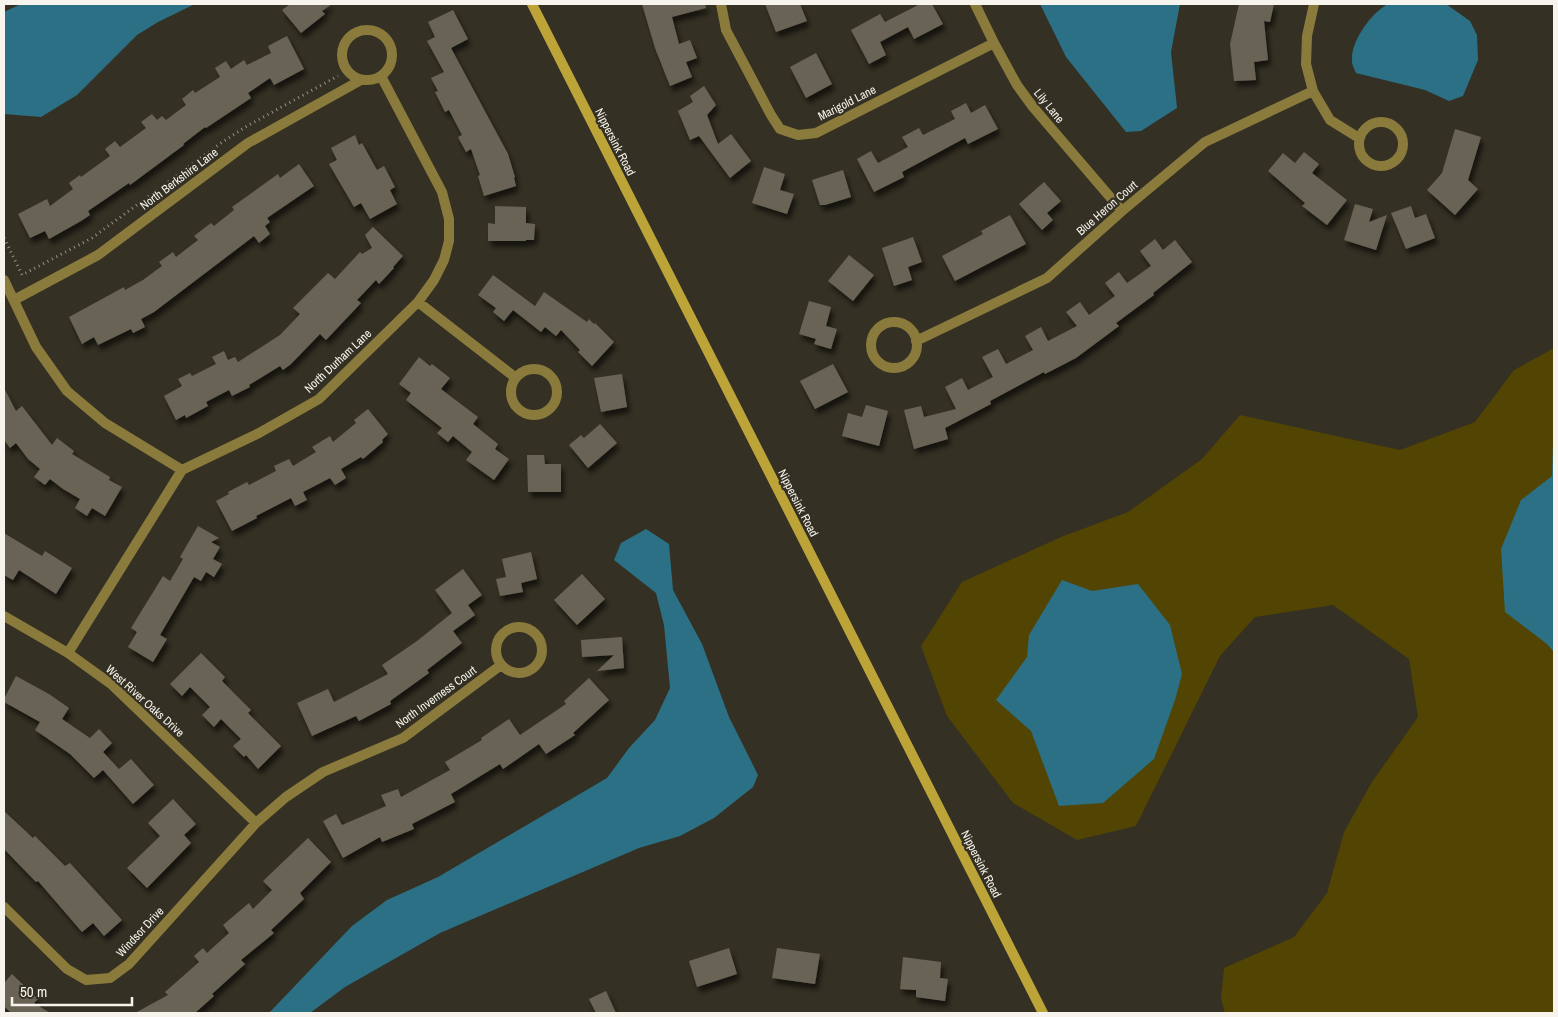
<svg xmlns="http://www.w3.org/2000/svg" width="1558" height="1017" viewBox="0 0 1558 1017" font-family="'Archivo Narrow',sans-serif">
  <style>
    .green { fill: #524403 }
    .water { fill: #2c7086 }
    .building { fill: #686455; filter: url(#shadow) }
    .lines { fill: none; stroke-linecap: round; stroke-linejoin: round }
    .path { stroke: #97948a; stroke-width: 3; stroke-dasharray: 1 4; stroke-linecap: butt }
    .street { stroke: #8a7b3d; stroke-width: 10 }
    .secondary { stroke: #bda439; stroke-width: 10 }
    .labels { text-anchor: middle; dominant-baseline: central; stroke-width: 4.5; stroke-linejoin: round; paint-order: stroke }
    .street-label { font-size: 12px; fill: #f6f4ec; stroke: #343023 }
  </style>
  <defs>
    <filter id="shadow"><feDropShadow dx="3" dy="5.5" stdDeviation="2.5" flood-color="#0009"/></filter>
  </defs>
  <rect width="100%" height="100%" fill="#343023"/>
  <path class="green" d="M 1554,348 L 1554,1013 L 1225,1013 L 1221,999 L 1224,968 L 1294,937 L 1327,893 L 1344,832 L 1372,782 L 1418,717 L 1409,659 L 1333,605 L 1255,617 L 1220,656 L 1136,826 L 1077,840 L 1013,803 L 947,716 L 921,646 L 962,582 L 1061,537 L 1128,512 L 1202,459 L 1240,415 L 1400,450 L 1475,422 L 1514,370 Z"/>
  <path class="water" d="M 21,4 L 195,4 L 158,22 L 137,35 L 77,95 L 41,117 L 4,114 L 4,12 Z
    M 1040,4 L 1180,4 L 1171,52 L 1177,108 L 1141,131 L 1126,132 L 1066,57 Z
    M 1388,4 L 1446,4 L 1470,21 L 1477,35 L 1478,60 L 1463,96 L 1449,101 L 1425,90 L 1356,73 C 1354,69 1351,63 1352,58 C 1352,40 1372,12 1388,4 Z
    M 1553,442 L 1554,444 L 1554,652 L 1547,644 L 1505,612 L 1501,549 L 1521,500 L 1552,476 Z
    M 646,529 L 669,544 L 673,590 L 702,644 L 729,717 L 758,775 L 753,787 L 714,818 L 680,836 L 639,848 L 440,933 L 345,987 L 310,1013 L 269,1013 L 352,926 L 387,900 L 438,877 L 607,778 L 629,748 L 655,720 L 670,688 L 664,625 L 656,593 L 614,560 L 621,543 Z
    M 1062,580 L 1092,591 L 1138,584 L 1170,625 L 1182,674 L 1175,700 L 1154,759 L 1103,803 L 1059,806 L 1031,731 L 996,700 L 1027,657 L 1029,635 Z"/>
  <path class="building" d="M 290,4 L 332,4 L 322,11 L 325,14 L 301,33 L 282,10 Z
    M 642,4 L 705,4 L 706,8 L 672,17 L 679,44 L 690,40 L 697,58 L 686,62 L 692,77 L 670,86 L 655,48 Z
    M 765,4 L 800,4 L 807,21 L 776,32 Z
    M 920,4 L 932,4 L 943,24 L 914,39 L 908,27 L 880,42 L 886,55 L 869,64 L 851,30 L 880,14 L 885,22 Z
    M 1239,4 L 1274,4 L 1270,22 L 1264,21 L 1268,60 L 1254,62 L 1256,80 L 1234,81 L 1230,44 Z
    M 453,10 L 468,39 L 451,48 L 508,154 L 515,177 L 514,178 L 516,186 L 484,196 L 478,176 L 480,175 L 471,149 L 466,152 L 458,137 L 462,135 L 449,110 L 445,112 L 435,92 L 438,91 L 431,78 L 444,72 L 427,41 L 435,37 L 428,22 Z
    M 287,36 L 304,69 L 274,85 L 270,78 L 248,93 L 251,98 L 206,128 L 205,127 L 183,144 L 184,145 L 130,185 L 129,183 L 88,211 L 90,215 L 81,221 L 49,239 L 45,231 L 30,238 L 18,214 L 47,199 L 50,206 L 73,189 L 69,183 L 80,175 L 81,177 L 110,156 L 105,149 L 115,141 L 120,147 L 146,128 L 141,122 L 152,114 L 157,120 L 162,116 L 166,120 L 186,105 L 182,99 L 193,90 L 195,93 L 220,77 L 215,68 L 226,61 L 231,69 L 244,60 L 247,65 L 271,53 L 268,46 Z
    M 816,53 L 832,84 L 806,98 L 790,67 Z
    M 704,86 L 716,105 L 707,115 L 718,144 L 731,134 L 751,161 L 730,178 L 699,136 L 690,140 L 678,111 L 693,102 L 690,96 Z
    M 966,103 L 971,113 L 985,105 L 998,129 L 968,144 L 965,138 L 902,172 L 904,177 L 874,192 L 857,159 L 871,151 L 878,163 L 908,147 L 902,137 L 919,128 L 923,135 L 955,119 L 951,111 Z
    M 1455,129 L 1481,137 L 1468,180 L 1478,189 L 1455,215 L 1427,190 L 1442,173 Z
    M 355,135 L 359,145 L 362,143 L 377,170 L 384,166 L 395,187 L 390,190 L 397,204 L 370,219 L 361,203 L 354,207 L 329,164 L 337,160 L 331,148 Z
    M 1304,152 L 1319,164 L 1312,173 L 1347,200 L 1327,225 L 1302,206 L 1305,203 L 1268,171 L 1283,153 L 1295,163 Z
    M 299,164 L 314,186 L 267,218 L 270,222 L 265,226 L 270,234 L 259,243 L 254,236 L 154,312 L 141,319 L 145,327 L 133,333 L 131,329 L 98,345 L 94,337 L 82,344 L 69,317 L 124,287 L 125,290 L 143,280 L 162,266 L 159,262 L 173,252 L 176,257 L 198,240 L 194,236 L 211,223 L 214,226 L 234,210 L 232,207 L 246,197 L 278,174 L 280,178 Z
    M 764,167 L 785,174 L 780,190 L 794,194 L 787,214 L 752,203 Z
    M 843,170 L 851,197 L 825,205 L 820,205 L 812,180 Z
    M 1044,182 L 1061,201 L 1047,213 L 1053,220 L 1042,230 L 1019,204 Z
    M 1355,204 L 1373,209 L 1369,222 L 1387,215 L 1376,250 L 1344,240 Z
    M 495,206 L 526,207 L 526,223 L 535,224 L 534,240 L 526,240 L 526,241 L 488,241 L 488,223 L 495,224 Z
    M 1411,206 L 1415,218 L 1426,214 L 1435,238 L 1406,249 L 1391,213 Z
    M 1010,215 L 1026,244 L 955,281 L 942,256 L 983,234 L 981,231 Z
    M 373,227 L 403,256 L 393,267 L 394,268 L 379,284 L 376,280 L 357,300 L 361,303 L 326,340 L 320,334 L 291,364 L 283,370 L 280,366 L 249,385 L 250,387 L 232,396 L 229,390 L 206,402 L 208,406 L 186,418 L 185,415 L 176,420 L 164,396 L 182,386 L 178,379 L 190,373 L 192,376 L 216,364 L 212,357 L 224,351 L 228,360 L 235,357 L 238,362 L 280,335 L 300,314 L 293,308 L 328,273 L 335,279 L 360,252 L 362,254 L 372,248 L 365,235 Z
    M 913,237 L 922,262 L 908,267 L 912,280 L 894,286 L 882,248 Z
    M 1155,239 L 1163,250 L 1175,240 L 1192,262 L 1153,293 L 1154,295 L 1116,323 L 1119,326 L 1076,358 L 1045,374 L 1044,372 L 990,401 L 991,404 L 945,428 L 948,439 L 914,449 L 904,410 L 921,406 L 924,417 L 956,409 L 945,387 L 962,378 L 968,390 L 993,377 L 982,357 L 998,349 L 1006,364 L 1033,350 L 1025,336 L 1041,327 L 1048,341 L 1077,326 L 1066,312 L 1080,302 L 1089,315 L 1115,296 L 1105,283 L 1119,272 L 1127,283 L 1151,266 L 1140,251 Z
    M 849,255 L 874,275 L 853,301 L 828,281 Z
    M 493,275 L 535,306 L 544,292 L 587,322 L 589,319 L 594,324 L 595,323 L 614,342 L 592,366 L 578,352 L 580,350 L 561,330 L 556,336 L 545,327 L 541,332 L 513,310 L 504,321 L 493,312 L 496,308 L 478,295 Z
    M 809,301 L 831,307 L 826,326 L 837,329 L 831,349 L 814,344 L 816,339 L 799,334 Z
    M 419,357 L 430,366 L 432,364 L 450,378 L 441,389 L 478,417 L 473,424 L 498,444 L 495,449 L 509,459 L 494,480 L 466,460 L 472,452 L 453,436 L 448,442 L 437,433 L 442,428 L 406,400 L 411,393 L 399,384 Z
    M 833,364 L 848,392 L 815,409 L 800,381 Z
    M 622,374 L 627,407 L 601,412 L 594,378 Z
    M 4,388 L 16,411 L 22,406 L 52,445 L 57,438 L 74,451 L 72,454 L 110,477 L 109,480 L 122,487 L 105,516 L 92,508 L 87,516 L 75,508 L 80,499 L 63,489 L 50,479 L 45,485 L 34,477 L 40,469 L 28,459 L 16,443 L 10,448 L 4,440 Z
    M 866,405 L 888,411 L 879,446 L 842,436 L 848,413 L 862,417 Z
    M 368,409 L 388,434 L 382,440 L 383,442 L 363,459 L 361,457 L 341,469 L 346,478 L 335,485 L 330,478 L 303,492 L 307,500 L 295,506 L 291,498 L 256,516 L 257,518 L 232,531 L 216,501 L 229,494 L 228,492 L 247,482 L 249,485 L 276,471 L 274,466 L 289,459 L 293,466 L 316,452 L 312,447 L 330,436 L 333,442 L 356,423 L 354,420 Z
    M 600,424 L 617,443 L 588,468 L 569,445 L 581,435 L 584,438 Z
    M 527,455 L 544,455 L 545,464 L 561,464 L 561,492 L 528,492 Z
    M 198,526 L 219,538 L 211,542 L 220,547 L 213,559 L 222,564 L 214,577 L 206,572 L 201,581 L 194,577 L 160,635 L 167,639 L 153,662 L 128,647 L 137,632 L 131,628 L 163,576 L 170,581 L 183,559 L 180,557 Z
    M 4,533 L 42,556 L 45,551 L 72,568 L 56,594 L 19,570 L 13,580 L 4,575 Z
    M 531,552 L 537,579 L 521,583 L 523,592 L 500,596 L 496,579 L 506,577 L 502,559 Z
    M 463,569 L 482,595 L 468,605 L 475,615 L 453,631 L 462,643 L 427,670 L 429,673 L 390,701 L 391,704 L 359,721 L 356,716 L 312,736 L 297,703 L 328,689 L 334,702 L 388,674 L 382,665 L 417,641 L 452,613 L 435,590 Z
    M 582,574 L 605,599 L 577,625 L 554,600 Z
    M 622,637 L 624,668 L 597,671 L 614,655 L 582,657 L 581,640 Z
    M 201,653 L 225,677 L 222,681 L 251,710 L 248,713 L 281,746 L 258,769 L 246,755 L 244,757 L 233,746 L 241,739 L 221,719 L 214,727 L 202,715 L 210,707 L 190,687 L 182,696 L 170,684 Z
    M 16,676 L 49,694 L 69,708 L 62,719 L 90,738 L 99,729 L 112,743 L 103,752 L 119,769 L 131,759 L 154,785 L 133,804 L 103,770 L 94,778 L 70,754 L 35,730 L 40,722 L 4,702 L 4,699 Z
    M 589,678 L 609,700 L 573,733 L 575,735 L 546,754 L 539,744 L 503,769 L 500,764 L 451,794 L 455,802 L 412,824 L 414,829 L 382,842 L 380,837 L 343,858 L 323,821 L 336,814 L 342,825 L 386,806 L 381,795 L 398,789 L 401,797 L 450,770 L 445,762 L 482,740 L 481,738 L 509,719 L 520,735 L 566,704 L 564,701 Z
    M 173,799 L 196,824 L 184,835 L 191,843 L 147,888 L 127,868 L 160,836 L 148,823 Z
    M 4,811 L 33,838 L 35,836 L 65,866 L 70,863 L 122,920 L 104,936 L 93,923 L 82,932 L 38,881 L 36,882 L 4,849 Z
    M 308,838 L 331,862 L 300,893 L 304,899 L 271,930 L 274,933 L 241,960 L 245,964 L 212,994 L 214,996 L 195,1013 L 135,1013 L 168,995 L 165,992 L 199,962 L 194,956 L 203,948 L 207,953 L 229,933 L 223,925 L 249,903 L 253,909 L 272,890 L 263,881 Z
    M 729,948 L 737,974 L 697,987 L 689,961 Z
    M 777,948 L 820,954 L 815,984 L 772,978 Z
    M 903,957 L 941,962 L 940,978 L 948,979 L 945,1001 L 916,997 L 916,990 L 900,989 Z
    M 12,974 L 38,999 L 34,1003 L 50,1013 L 11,1013 L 4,1006 L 4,983 Z
    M 606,991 L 616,1013 L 596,1013 L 589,999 Z"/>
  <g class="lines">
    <path class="path" d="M 4,238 L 22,275 L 92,238 L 221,143 L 247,126 L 338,76"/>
    <path class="street" d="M 721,4 L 726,30 L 771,115 L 780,129 L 798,135 L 816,133 L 994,43
      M 975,4 L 994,43 L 1017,85 L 1033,107 L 1122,211
      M 1314,4 L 1307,36 L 1306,64 L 1313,91 L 1330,120 L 1359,138
      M342 55a25 25 0 1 1 50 0a25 25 0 1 1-50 0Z
      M1359 144a22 22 0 1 1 44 0a22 22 0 1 1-44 0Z
      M 4,280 L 36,347 L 67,391 L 105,423 L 182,470
      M 14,300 L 98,255 L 248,143 L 361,80
      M 418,302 L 516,378
      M871 345a23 23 0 1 1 46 0a23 23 0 1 1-46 0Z
      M 916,341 L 1047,278 L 1122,211 L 1205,142 L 1313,91
      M511 392a23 23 0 1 1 46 0a23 23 0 1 1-46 0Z
      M 4,616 L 68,653 L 111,684 L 256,823
      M496 650a23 23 0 1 1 46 0a23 23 0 1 1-46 0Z
      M 68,653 L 182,470 L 259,433 L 319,399 L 418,302 L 434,280 L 444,260 L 449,241 L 449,219 L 442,192 L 381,76
      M 4,907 L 67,969 L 86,980 L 110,978 L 129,964 L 256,823 L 286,797 L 323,772 L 403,738 L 501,665"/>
    <path class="secondary" d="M 532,4 L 1043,1013"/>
  </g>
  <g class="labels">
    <g class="street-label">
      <text transform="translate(847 103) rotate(-27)">Marigold Lane</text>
      <text transform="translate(1049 106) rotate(51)">Lily Lane</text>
      <text transform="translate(615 142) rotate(63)">Nippersink Road</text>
      <text transform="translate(179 179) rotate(-37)">North Berkshire Lane</text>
      <text transform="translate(1107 208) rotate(-41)">Blue Heron Court</text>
      <text transform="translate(338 361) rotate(-43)">North Durham Lane</text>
      <text transform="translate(798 503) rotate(63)">Nippersink Road</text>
      <text transform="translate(436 697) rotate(-36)">North Inverness Court</text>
      <text transform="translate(145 701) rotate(42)">West River Oaks Drive</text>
      <text transform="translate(981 864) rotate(63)">Nippersink Road</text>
      <text transform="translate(140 932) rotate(-47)">Windsor Drive</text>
    </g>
  </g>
  <rect width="1558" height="1017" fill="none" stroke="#f6f4ec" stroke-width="10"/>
  <path d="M12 997v8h120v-8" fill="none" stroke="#f6f4ec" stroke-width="2.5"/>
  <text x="20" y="997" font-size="15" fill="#f6f4ec" stroke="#343023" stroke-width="4" paint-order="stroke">50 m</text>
</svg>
